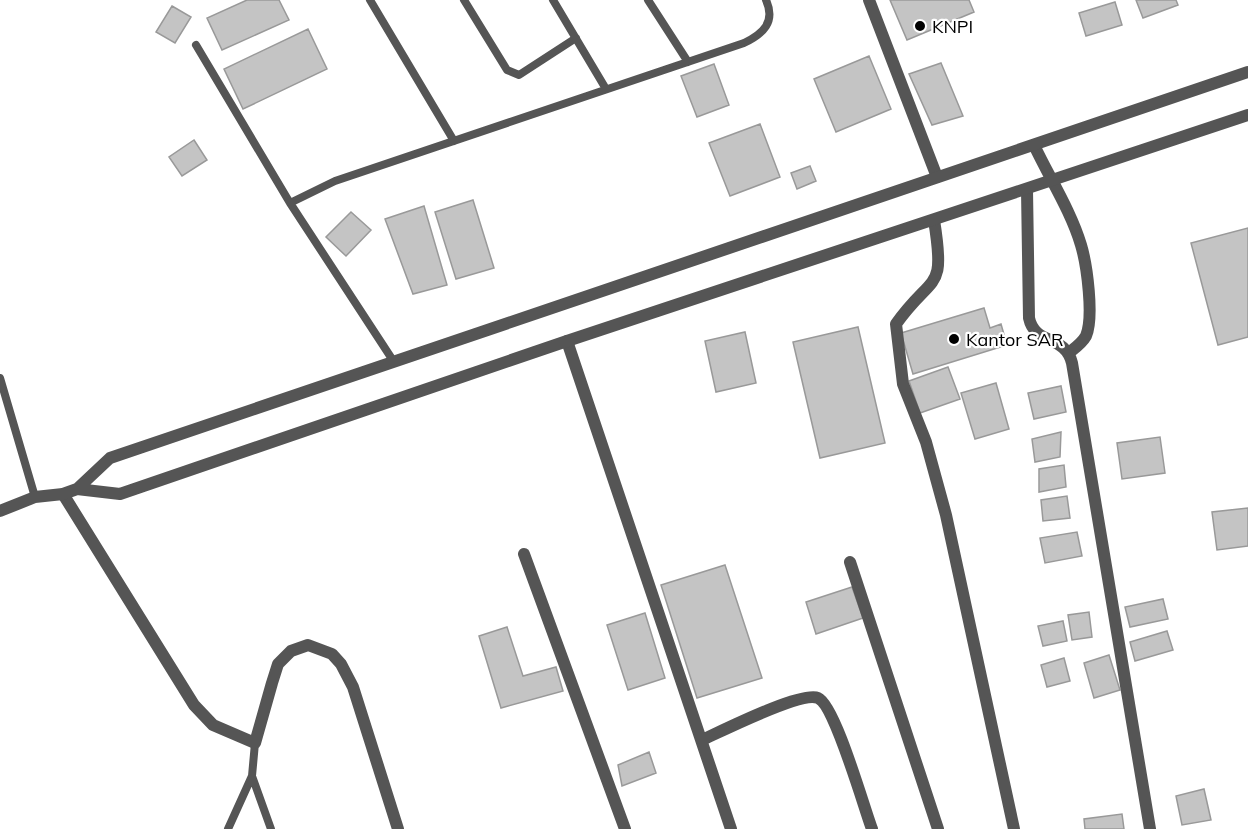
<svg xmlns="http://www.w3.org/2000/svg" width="1248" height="829" viewBox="0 0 1248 829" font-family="Mulish,sans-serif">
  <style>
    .building { fill: #c4c4c4; stroke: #999; stroke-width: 1.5 }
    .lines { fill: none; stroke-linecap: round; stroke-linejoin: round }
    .service { stroke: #555; stroke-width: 8 }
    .minor { stroke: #555; stroke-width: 12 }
    .tertiary { stroke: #555; stroke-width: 12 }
    .poi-dot { fill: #000; stroke: #fff; stroke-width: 2 }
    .labels { text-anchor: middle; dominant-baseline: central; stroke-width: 4.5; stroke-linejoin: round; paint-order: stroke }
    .poi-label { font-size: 18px; fill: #000; stroke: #fff; text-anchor: start }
  </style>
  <rect width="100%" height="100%" fill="#fff"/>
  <path class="building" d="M 247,0 L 279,0 L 289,20 L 222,50 L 207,18 Z
    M 890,0 L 969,0 L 974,12 L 907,40 Z
    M 1136,0 L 1176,0 L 1178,5 L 1143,18 Z
    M 1115,2 L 1122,25 L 1086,36 L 1079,13 Z
    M 172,6 L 191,17 L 175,43 L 156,32 Z
    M 308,29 L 327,69 L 243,109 L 224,69 Z
    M 869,56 L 891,109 L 836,132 L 814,79 Z
    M 941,63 L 963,116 L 932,125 L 909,74 Z
    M 714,64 L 729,105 L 697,117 L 681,76 Z
    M 760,124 L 780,177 L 730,196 L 709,143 Z
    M 194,140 L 207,160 L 182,176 L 169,157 Z
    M 810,166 L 816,181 L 797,189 L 791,173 Z
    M 473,200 L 494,268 L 456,279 L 435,212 Z
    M 424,206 L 447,285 L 413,294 L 385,219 Z
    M 351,212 L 371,230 L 346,256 L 326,237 Z
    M 1248,228 L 1248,337 L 1218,345 L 1191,243 Z
    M 984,308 L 990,328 L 1001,324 L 1007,345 L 913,374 L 901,333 Z
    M 858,327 L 885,443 L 820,458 L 793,342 Z
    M 745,332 L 756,383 L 716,392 L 705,341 Z
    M 948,367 L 960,399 L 920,413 L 909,381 Z
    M 996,383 L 1009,429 L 975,439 L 961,393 Z
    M 1061,386 L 1066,412 L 1034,419 L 1028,393 Z
    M 1061,432 L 1060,457 L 1035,462 L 1032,439 Z
    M 1160,437 L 1165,473 L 1122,479 L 1117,443 Z
    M 1064,465 L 1066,487 L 1039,492 L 1039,469 Z
    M 1067,496 L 1070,518 L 1043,521 L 1041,500 Z
    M 1248,508 L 1248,546 L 1217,550 L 1212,512 Z
    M 1077,532 L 1082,556 L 1045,563 L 1040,538 Z
    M 725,565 L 762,678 L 697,698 L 661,585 Z
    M 852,587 L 863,618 L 816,634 L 806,602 Z
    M 1163,599 L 1168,619 L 1130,627 L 1125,607 Z
    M 1089,612 L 1092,637 L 1072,640 L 1068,615 Z
    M 645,613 L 665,678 L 628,690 L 607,625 Z
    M 1063,621 L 1067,641 L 1043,646 L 1038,626 Z
    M 507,627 L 523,676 L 556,667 L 563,691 L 501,708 L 479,636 Z
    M 1167,631 L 1173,650 L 1135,661 L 1130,642 Z
    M 1109,655 L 1120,690 L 1094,698 L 1084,663 Z
    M 1064,658 L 1070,681 L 1047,687 L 1041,665 Z
    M 649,752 L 656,773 L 622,786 L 618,765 Z
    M 1204,789 L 1211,820 L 1182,825 L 1176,796 Z
    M 1122,814 L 1124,829 L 1085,829 L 1084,819 Z"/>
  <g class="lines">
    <path class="service" d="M 370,0 L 454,141
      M 464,0 L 507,70 L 519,75 L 576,38
      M 553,0 L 606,89
      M 648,0 L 688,62
      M 196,45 L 290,203 L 394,362
      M 290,203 L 335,181 L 744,43 C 763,34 776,22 766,0
      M 0,378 L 35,497
      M 252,776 L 271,829
      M 228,829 L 252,776 L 255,743"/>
    <path class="minor" d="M 869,0 L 937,177
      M 1034,145 C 1049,177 1071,211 1081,245 C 1087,265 1094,317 1086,336 C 1082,343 1075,348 1070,352
      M 1027,190 L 1029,318 C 1035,346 1065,334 1072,363 L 1150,829
      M 934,220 C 946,294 933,272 896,324 L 903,384 L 926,442 L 946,515 L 1014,829
      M 567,341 L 731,829
      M 63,494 L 194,705 L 213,725 L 255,743 L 272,683 L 278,664 L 291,651 L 308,645 L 332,654 L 341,664 L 353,687 L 398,829
      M 524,554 L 625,829
      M 850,562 L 938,829
      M 702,740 C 722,731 801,691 818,698 C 835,705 864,808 872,829"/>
    <path class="tertiary" d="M 77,489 L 120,494 L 567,341 L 1248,115
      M 0,511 L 35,497 L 63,494 L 77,489 L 110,458 L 1248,72"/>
  </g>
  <g class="poi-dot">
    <circle cx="920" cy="26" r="6"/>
    <circle cx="954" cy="339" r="6"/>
  </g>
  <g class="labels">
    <g class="poi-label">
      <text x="932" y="26">KNPI</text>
      <text x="966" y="339">Kantor SAR</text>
    </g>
  </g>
</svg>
